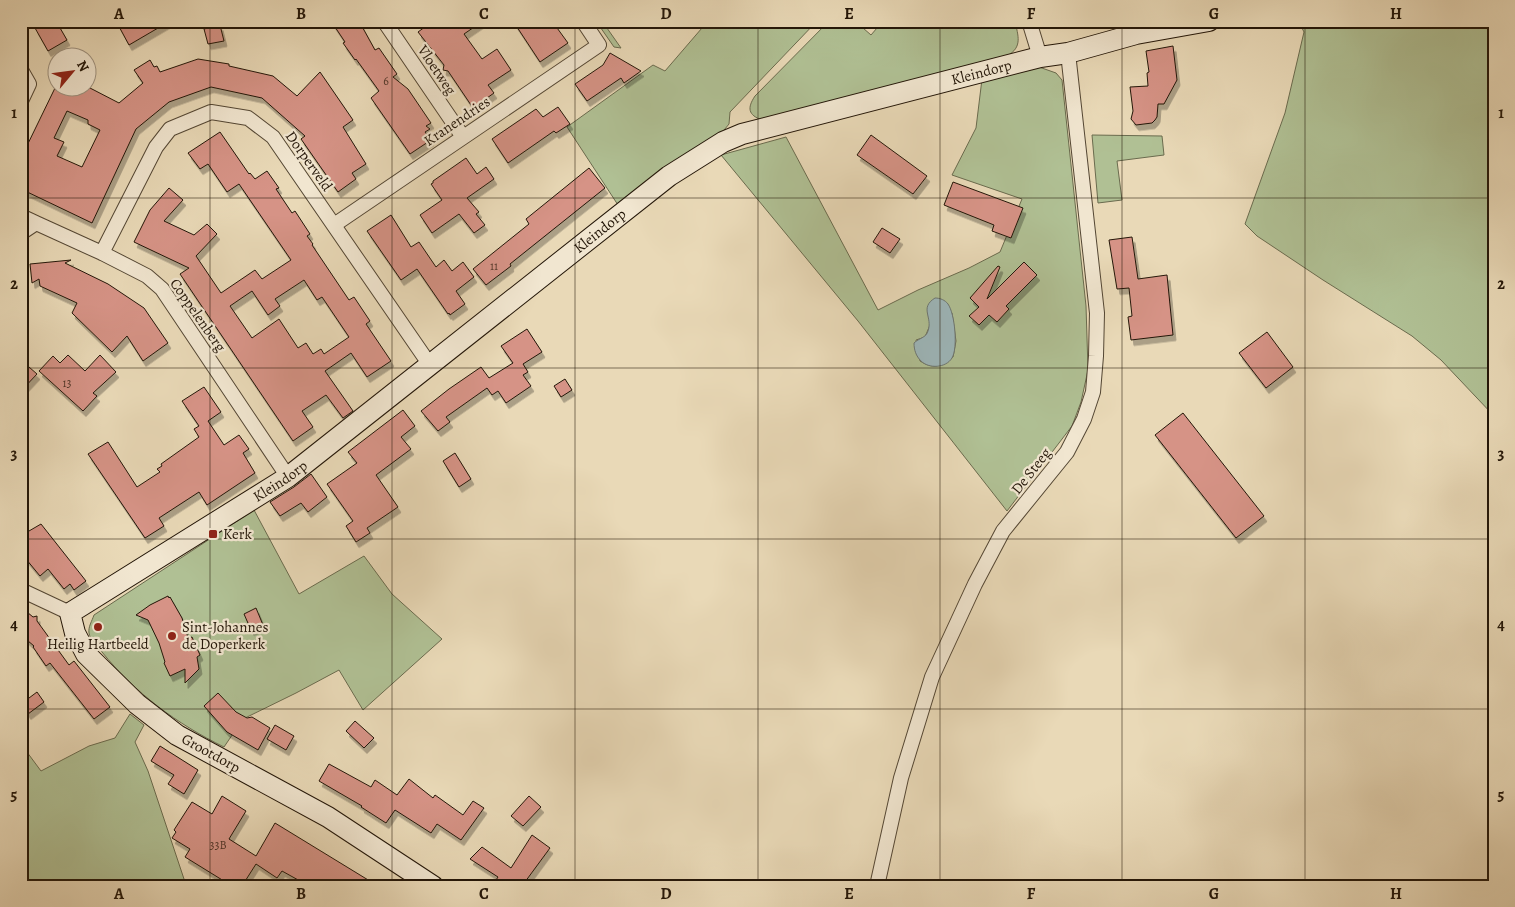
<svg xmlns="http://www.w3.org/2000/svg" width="1515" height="907" viewBox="0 0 1515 907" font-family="Alegreya,serif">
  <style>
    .green { fill: #b0c094; stroke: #6a6b4e; fill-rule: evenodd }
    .water { fill: #9db7bb; stroke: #6c7773 }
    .building { fill: #d69386; stroke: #231608; fill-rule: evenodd; filter: url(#shadow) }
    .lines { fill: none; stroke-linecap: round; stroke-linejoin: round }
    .street-casing { stroke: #544734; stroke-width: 16 }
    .secondary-casing { stroke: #231608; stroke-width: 22 }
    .street { stroke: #f1e6d0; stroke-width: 14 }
    .secondary { stroke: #f1e6d0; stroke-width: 20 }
    .grid { fill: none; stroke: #231608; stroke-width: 1; stroke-opacity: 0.55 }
    .poi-dot { fill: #8f2418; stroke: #f1e6d0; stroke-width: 2 }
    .labels { text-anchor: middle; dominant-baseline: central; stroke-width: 4.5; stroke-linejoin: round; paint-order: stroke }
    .number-label { font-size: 12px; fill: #503528 }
    .street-label { font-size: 15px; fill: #231608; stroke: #f1e6d0 }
    .poi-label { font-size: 15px; fill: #231608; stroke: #f1e6d0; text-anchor: start }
    .neatline { fill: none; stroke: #231608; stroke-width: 2 }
    .grid-label { font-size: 16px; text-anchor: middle; font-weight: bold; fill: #231608 }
  </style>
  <defs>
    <filter id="shadow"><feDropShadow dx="3" dy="5.5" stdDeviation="0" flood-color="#0004"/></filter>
  </defs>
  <rect width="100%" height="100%" fill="#e9d9b7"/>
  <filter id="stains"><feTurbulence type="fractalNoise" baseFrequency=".004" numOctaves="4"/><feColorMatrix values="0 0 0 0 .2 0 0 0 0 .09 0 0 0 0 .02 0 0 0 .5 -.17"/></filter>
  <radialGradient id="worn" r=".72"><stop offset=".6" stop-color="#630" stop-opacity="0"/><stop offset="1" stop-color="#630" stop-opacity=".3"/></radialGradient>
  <path class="green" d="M 596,21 L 602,21 L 621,48 L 614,47 Z
    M 708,21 L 817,21 L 730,112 L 729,124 L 720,135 L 618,205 L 567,127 L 653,65 L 665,71 Z
    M 829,21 L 855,21 L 871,35 L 883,21 L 940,21 L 941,25 L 957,21 L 1015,21 C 1018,36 1023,47 1007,56 L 762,120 C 748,115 747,108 755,96 Z
    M 1494,21 L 1494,416 L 1441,360 L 1412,336 L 1323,280 L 1257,236 L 1245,224 L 1285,113 L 1304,32 L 1301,26 L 1293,22 C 1352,21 1412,29 1471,25 C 1478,24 1486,22 1494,21 Z
    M 1039,67 L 1056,73 L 1062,80 L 1086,306 L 1088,370 L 1081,402 L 1072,426 L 1007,511 L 858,321 L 721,155 L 786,137 L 878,310 L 918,290 L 969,268 L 1000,252 L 1022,199 L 952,175 L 976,128 L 982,79 ZM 952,313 L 956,341 L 953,357 C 940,366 935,370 920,361 L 916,340 L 925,337 L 930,325 Z
    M 1092,135 L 1162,136 L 1164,155 L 1117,161 L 1122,200 L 1098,203 Z
    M 254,510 L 299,594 L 364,556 L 392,594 L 442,639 L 363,710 L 339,670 L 296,693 L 243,719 L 224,747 C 177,724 135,693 102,652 C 98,647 90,640 89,633 C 88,627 92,621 94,615 Z
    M 130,714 L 144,725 L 135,742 L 148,771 L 186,885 L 21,886 L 21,744 L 41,771 L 89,746 L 115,738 Z"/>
  <path class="water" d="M 935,298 C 940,298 945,300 948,304 C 955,314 958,348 952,358 C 946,368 929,369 921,361 C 916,356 914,350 914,343 C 919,338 926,338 928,331 C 933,317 919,308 935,298 Z"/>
  <path class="building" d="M 46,21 L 56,21 L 67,40 L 48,51 L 35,28 Z
    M 116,21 L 170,21 L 129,45 Z
    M 331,21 L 359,21 L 375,50 L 379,48 L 397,74 L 393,77 L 408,89 L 431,123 L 426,126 L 430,129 L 425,132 L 431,140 L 410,154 L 371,98 L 379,91 L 356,59 L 355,60 L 343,43 L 345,42 Z
    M 433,21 L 483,21 L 464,34 L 482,59 L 497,49 L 511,70 L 488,85 L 494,93 L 473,108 L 448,71 L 443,70 L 444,65 L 418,32 Z
    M 513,21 L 552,21 L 568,43 L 540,62 Z
    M 220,25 L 224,41 L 208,44 L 204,29 Z
    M 1173,46 L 1177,80 L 1164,104 L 1158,104 L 1157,117 L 1155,120 L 1152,123 L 1136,125 L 1131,119 L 1133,111 L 1130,87 L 1148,86 L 1147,73 L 1149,72 L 1146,51 Z
    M 610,53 L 641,71 L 624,83 L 621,78 L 587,101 L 575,84 L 603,65 Z
    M 198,59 L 229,64 L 229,66 L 273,76 L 297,96 L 320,72 L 353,120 L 343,127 L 366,164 L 352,173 L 356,179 L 338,192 L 301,139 L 305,136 L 262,98 L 211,87 L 169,102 L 136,129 L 92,223 L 21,189 L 21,158 L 55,88 L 90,88 L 119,103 L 143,83 L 134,70 L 150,60 L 154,67 L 157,66 L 160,72 ZM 67,111 L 88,120 L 88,124 L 100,130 L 82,167 L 57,156 L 64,142 L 54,138 Z
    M 558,107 L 570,124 L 556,133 L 554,131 L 508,163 L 492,139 L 536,109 L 543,117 Z
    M 220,132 L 249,174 L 250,173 L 255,179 L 267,171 L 279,188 L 276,189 L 292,213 L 295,211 L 310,234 L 307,236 L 313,244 L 312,245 L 349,300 L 354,297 L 370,321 L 366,324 L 391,361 L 367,377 L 351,353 L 325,371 L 353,411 L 343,418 L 326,395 L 302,411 L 313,427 L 293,441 L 180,274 L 189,268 L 134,242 L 150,210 L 169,188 L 183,200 L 164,221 L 194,235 L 207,224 L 217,234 L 196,256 L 221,293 L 255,270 L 262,279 L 291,260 L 239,184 L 227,192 L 208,164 L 200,169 L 188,153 ZM 304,280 L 317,300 L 322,297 L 349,337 L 324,354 L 321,349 L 313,354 L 306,343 L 298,348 L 279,319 L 252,338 L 230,306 L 252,291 L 268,315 L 280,306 L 275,299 Z
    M 871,135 L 927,176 L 913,194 L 857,155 Z
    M 466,158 L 477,174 L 486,167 L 494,179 L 467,198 L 479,212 L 476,214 L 485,225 L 474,233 L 459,214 L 432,233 L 420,215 L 442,200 L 431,184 L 433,183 L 433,181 Z
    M 589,168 L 605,188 L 510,264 L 511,266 L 486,285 L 473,269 L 529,224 L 526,219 Z
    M 953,182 L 1023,208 L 1011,238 L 992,231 L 994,225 L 944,205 Z
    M 391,215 L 411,247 L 419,242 L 436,267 L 444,260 L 452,271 L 463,262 L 474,277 L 456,291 L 465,304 L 450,315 L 449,313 L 448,314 L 417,269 L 401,280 L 367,231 Z
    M 882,228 L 900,239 L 890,253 L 873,242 Z
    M 1132,237 L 1138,279 L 1167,275 L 1173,335 L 1131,340 L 1128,317 L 1132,316 L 1129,288 L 1117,289 L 1109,240 Z
    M 71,260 L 65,263 L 108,284 L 144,308 L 168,343 L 143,361 L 127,336 L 112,352 L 72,313 L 77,303 L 40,286 L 39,279 L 32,283 L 30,264 Z
    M 1024,262 L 1037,275 L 1006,306 L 1009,309 L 997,322 L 989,315 L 979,325 L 969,316 L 979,307 L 970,298 L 998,266 L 1000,267 L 987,299 Z
    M 527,329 L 542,352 L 523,364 L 528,372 L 523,375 L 531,386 L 506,403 L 498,391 L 492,395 L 487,388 L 446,417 L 450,422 L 438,431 L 421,411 L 449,389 L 481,367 L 489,378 L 513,363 L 501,346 Z
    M 1267,332 L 1293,367 L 1266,388 L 1239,353 Z
    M 68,355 L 85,371 L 100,355 L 116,372 L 93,393 L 97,396 L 83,411 L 39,371 L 53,356 L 60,363 Z
    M 21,360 L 37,374 L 21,391 Z
    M 565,379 L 572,390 L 561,397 L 554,386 Z
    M 204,387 L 221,412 L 208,421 L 224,445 L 239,435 L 249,449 L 243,453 L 255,473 L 207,505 L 199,492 L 159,518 L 164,526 L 145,538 L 88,454 L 108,442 L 137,487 L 160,472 L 157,469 L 162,466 L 161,464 L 199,437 L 194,429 L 199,426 L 182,401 Z
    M 403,410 L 415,426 L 401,437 L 411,449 L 376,475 L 398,507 L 367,528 L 370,533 L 356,542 L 346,526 L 353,521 L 327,484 L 357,463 L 348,452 Z
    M 1183,413 L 1264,516 L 1236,538 L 1155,435 Z
    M 455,453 L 471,479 L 459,487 L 443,461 Z
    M 311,474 L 327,497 L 308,512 L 301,503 L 280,516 L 270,502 L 294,487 Z
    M 41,524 L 86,581 L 74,590 L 70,584 L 64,589 L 48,569 L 40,576 L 21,553 L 21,528 L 29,531 Z
    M 168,596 L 169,598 L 170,597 L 182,618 L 188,638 L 192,637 L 200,655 L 197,657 L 199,669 L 185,683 L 185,669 L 170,676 L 164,663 L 165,662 L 159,643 L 148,620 L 136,615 L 150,605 Z
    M 21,607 L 33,617 L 37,616 L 37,621 L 69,665 L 74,661 L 110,707 L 94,719 L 50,663 L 46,666 L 33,647 L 34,646 L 21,635 Z
    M 256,608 L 263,625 L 251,630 L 244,614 Z
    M 37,692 L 44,702 L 28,714 L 21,704 Z
    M 218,693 L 236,712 L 247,718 L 252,717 L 270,728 L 258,750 L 227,732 L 204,706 Z
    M 355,721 L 374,738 L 364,748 L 346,731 Z
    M 275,725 L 294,736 L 286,750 L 267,739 Z
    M 160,746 L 198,770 L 184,794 L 168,784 L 174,775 L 151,761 Z
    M 329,764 L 371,787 L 375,780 L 397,795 L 409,779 L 433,798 L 435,795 L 463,815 L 473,801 L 484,808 L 461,840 L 437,824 L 431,833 L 395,810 L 386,823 L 361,807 L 362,806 L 319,781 Z
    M 222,796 L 246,811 L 229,839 L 256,856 L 275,823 L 378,886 L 309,886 L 282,871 L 277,878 L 256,864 L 242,886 L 232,886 L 185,857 L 190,849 L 172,838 L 176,832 L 174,830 L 192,802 L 212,814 Z
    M 529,796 L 541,807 L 523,826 L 511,816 Z
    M 532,835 L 550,848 L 522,886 L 492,886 L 498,877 L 470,859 L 482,847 L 511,868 Z"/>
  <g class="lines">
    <defs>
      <path id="street" d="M 384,21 L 463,137
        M 1029,21 L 1040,57
        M 21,70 L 29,84 L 21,101
        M 21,216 L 36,223
        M 334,225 L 599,45 L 583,21
        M 21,233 L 36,223 L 102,253 L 147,276 L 162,289 L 288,477
        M 102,253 L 156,147 L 170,129 L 211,112 L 248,118 L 273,137 L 430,365
        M 21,590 L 70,613
        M 877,886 L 901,778 L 932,677 L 975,584 L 1003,531 L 1067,452 L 1084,419 L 1093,392 L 1096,356 L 1097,313 L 1068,53"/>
      <g id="secondary">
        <path id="s1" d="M 433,886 L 328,817 L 177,735 L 137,704 L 86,654 L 75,633 L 70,613 L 288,477 L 669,176 L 723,142 L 742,134 L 1040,57 L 1068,53 L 1136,34 L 1209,21"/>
      </g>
    </defs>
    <use href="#street" class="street-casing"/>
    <use href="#secondary" class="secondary-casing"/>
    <use href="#street" class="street"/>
    <use href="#secondary" class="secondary"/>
  </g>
  <path class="grid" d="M 210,21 L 210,886M 392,21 L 392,886M 575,21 L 575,886M 758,21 L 758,886M 940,21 L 940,886M 1122,21 L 1122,886M 1305,21 L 1305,886M 21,198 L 1494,198M 21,368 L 1494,368M 21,539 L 1494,539M 21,709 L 1494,709"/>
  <g class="poi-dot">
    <rect x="208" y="529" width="10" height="10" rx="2.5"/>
    <circle cx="98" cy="627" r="5"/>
    <circle cx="172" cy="636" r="5"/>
  </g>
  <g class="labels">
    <g class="number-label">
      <text x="386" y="81">6</text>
      <text x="494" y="266">11</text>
      <text x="67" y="383">13</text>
      <text x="218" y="845">33B</text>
    </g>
    <g class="street-label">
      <text transform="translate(437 70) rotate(56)">Vloetweg</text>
      <text stroke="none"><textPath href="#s1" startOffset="1538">Kleindorp</textPath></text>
      <text transform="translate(457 121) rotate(-34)">Kranendries</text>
      <text transform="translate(309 161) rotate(55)">Dorperveld</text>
      <text stroke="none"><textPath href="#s1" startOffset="1118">Kleindorp</textPath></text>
      <text transform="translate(198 315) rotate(55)">Coppelenberg</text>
      <text transform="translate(1031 471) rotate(-52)">De Steeg</text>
      <text stroke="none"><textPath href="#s1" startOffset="712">Kleindorp</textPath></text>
      <text transform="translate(211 753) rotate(29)">Grootdorp</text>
    </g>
    <g class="poi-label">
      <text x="223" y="534">Kerk</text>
      <text x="182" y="627">Sint-Johannes<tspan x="182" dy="17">de Doperkerk</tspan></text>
      <text x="98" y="644" text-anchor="middle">Heilig Hartbeeld</text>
    </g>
  </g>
  <rect width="1515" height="907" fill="none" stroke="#e9d9b7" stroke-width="55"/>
  <g transform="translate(72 72) rotate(61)"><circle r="24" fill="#f1e6d0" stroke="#9f9380"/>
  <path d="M0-4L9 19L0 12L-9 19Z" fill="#8f2418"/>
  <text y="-8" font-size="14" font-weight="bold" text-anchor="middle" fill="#231608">N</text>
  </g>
  <rect x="28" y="28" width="1460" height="852" class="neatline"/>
  <g class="grid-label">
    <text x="119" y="19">A</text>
    <text x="301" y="19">B</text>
    <text x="484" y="19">C</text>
    <text x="666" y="19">D</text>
    <text x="849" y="19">E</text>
    <text x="1031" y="19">F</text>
    <text x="1214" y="19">G</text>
    <text x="1396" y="19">H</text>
    <text x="14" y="118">1</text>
    <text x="1501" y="118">1</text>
    <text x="14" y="289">2</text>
    <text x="1501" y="289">2</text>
    <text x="14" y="459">3</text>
    <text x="1501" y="459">3</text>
    <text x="14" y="630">4</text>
    <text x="1501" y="630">4</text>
    <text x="14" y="800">5</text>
    <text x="1501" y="800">5</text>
    <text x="119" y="899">A</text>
    <text x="301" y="899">B</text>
    <text x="484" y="899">C</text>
    <text x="666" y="899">D</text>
    <text x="849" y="899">E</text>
    <text x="1031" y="899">F</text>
    <text x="1214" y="899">G</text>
    <text x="1396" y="899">H</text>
  </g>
  <rect width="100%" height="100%" filter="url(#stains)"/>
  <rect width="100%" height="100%" fill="url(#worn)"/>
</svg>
